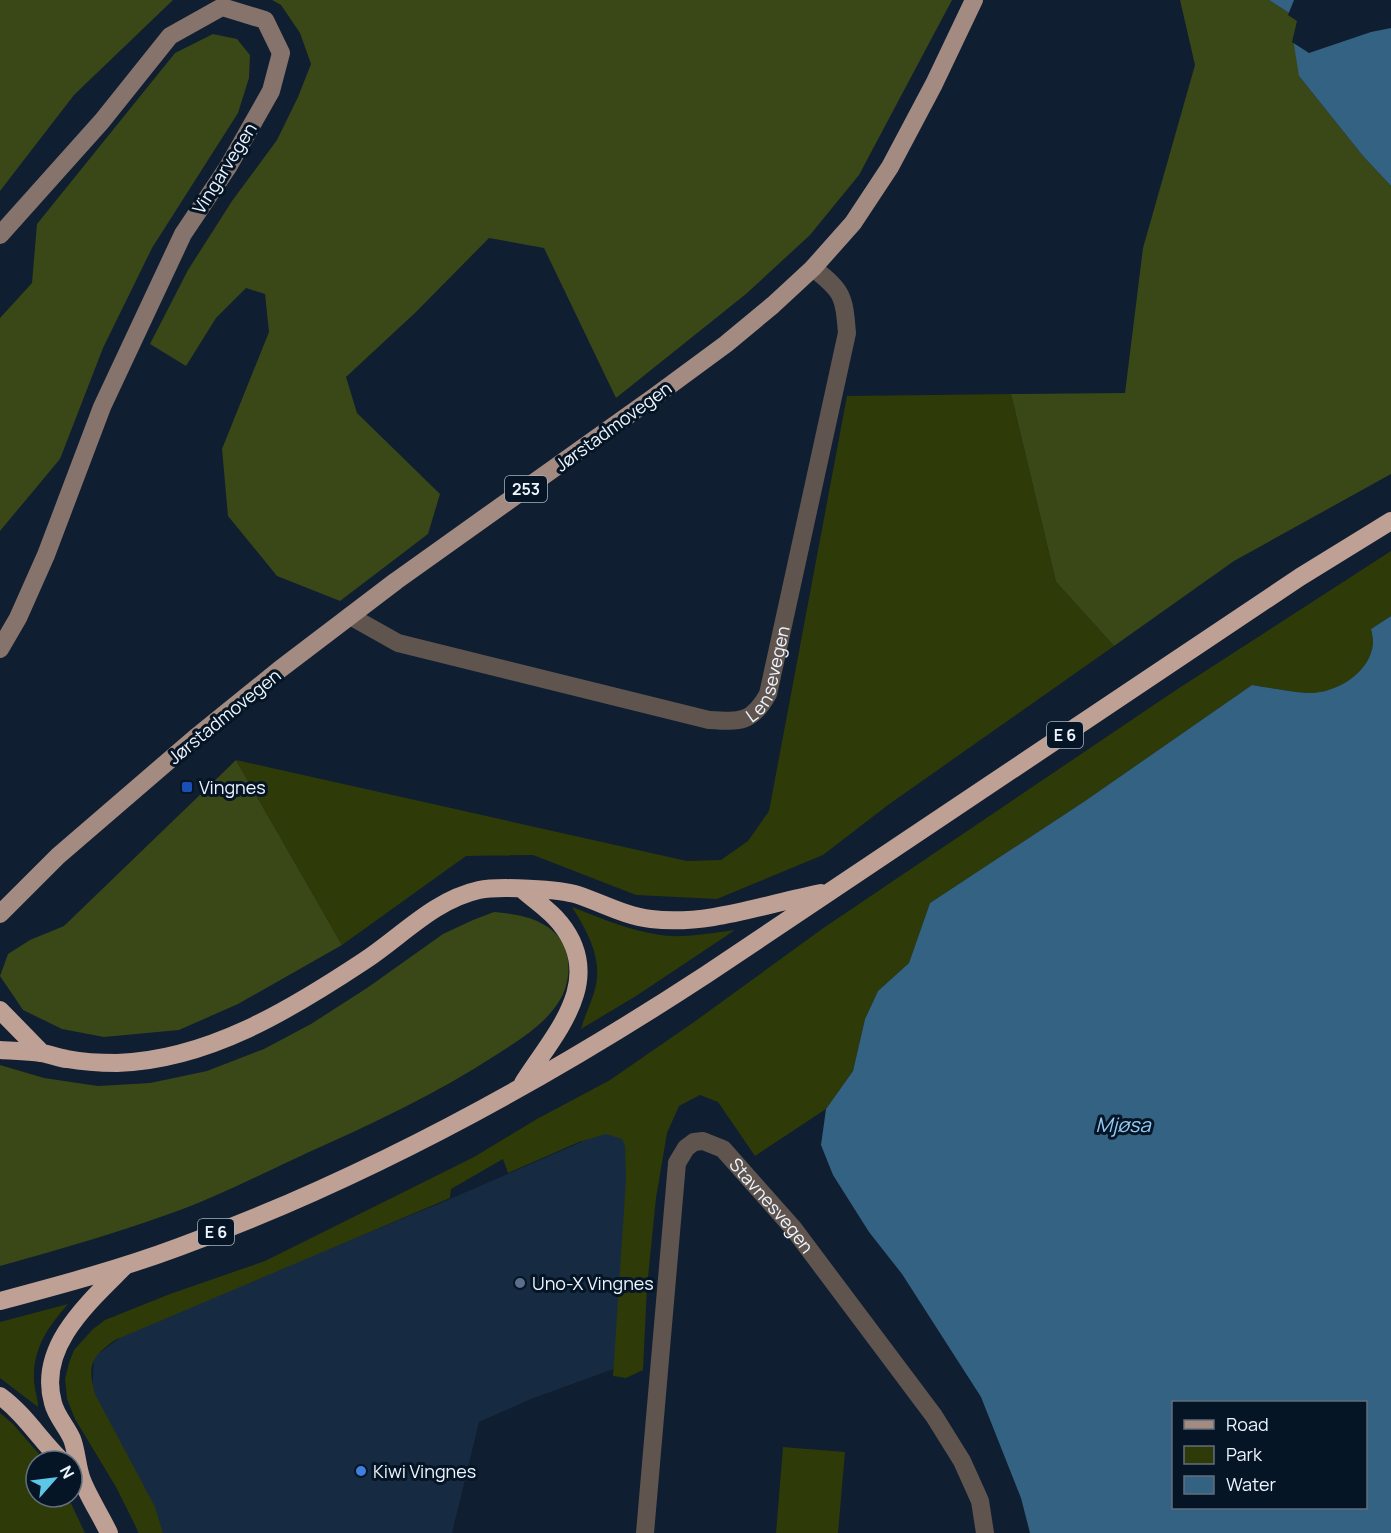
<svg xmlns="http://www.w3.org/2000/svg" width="1391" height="1533" viewBox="0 0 1391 1533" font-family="Manrope,sans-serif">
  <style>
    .built { fill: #162b41 }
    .green { fill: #2e3a07 }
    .forest { fill: #3a4716 }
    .water { fill: #346282; fill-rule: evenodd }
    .pier { fill: #0f1e30 }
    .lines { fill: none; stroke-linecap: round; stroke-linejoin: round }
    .street { stroke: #60544f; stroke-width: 18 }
    .secondary { stroke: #86736c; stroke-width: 18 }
    .primary { stroke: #a48b81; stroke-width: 18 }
    .highway { stroke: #bfa095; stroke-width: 18 }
    .transit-dot { fill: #1a4fb4; stroke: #061525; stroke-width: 2 }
    .service-dot { fill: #5c6f8a; stroke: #061525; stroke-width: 2 }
    .shop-dot { fill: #3f7fe0; stroke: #061525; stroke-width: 2 }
    .labels { text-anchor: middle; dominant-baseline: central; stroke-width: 6; stroke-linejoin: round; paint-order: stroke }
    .shield { fill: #061525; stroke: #a7b2bd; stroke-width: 1.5 }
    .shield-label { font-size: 16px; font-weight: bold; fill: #ecf5fe }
    .street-label { font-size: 18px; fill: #ecf5fe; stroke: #061525 }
    .poi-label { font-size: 18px; fill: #ecf5fe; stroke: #061525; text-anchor: start }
    .water-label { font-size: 20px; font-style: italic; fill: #93cbf5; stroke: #061525 }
  </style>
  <rect width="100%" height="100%" fill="#0f1e30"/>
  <path class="built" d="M 616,1127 L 628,1142 L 627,1364 L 531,1399 L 479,1422 L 452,1533 L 138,1533 L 92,1396 L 94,1357 L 129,1331 L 443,1202 Z"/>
  <path class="green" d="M 1011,394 L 1056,582 L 1114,646 L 888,805 L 823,855 L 717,899 L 636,895 L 533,855 L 466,856 L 342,945 L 236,760 L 687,861 L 721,860 L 748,841 L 769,811 L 847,396 Z
    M 1391,551 L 1391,616 L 1371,629 C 1372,633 1373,639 1373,643 C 1371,673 1336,694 1308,693 C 1290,692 1271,688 1252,685 L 1085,801 L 930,903 L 909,963 L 878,991 L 865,1019 L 853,1071 L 826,1109 L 755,1156 L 718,1102 L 700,1095 L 679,1106 L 667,1133 L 656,1198 L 647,1287 L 643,1370 L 626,1378 L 613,1376 L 626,1179 L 625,1146 L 622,1139 L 606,1134 L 579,1142 L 508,1173 L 503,1159 L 451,1189 L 450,1198 L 115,1340 C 91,1357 87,1365 95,1394 L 155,1507 L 163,1533 L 139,1533 L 116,1487 L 75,1419 L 67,1399 L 65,1379 L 69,1363 L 74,1350 L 93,1329 L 105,1320 L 170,1294 L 265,1261 L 474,1157 L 537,1119 L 610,1080 L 694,1022 L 822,929 L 893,881 L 1176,690 Z
    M 572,907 C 606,920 646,938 684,936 C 701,935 718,932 735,930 L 636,996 L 581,1029 C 585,1014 593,1000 596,985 C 602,957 586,929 572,907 Z
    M 68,1304 C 48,1327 33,1348 34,1379 C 34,1389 38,1398 38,1407 L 0,1378 L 0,1322 Z
    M 0,1413 L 13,1424 L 45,1461 L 36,1461 L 36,1497 L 68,1497 L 85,1533 L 0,1533 Z
    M 783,1447 L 845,1452 L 838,1533 L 776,1533 Z"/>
  <path class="forest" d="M 0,0 L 173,0 L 74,95 L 0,191 Z
    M 272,0 L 952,0 L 859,175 L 810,235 L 746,294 L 616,398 L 544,248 L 489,238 L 416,312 L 346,377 L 357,413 L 440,494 L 428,534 L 340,601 L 277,576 L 228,516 L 222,449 L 269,332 L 265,294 L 246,288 L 216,318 L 186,366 L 150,344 L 188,270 L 232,201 L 277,140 L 298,97 L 311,64 L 300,33 L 281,5 Z
    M 1180,0 L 1269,0 L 1300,20 L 1299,76 L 1363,156 L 1391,186 L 1391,474 L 1234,561 L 1114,646 L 1056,582 L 1011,394 L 1125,393 L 1143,248 L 1195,65 Z
    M 213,34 L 237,39 L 250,55 L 249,78 L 238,113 L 152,248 L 103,348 L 60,459 L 0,531 L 0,318 L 32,283 L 37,224 L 175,53 Z
    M 236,760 L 342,945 L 238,1004 L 179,1030 L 104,1037 L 62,1029 L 23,1010 L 0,976 L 8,954 L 30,940 L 64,926 Z
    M 494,912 C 521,914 552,920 564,946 C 572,964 569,987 558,1003 C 543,1026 519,1040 496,1055 C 436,1094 372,1124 307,1153 C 261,1174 217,1197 169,1214 C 114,1234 57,1250 0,1266 L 0,1065 L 44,1078 L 98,1086 L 150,1083 L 207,1071 L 264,1049 L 311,1024 L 367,988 L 443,934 L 473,920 Z"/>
  <path class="water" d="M 1269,0 L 1391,0 L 1391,186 L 1363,156 L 1299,76 L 1294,45 L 1300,20 Z
    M 1391,616 L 1391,1533 L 1030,1533 L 1021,1498 L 981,1397 L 902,1274 L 869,1232 L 833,1175 L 821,1145 L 826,1109 L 853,1071 L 865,1019 L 878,991 L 909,963 L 930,903 L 1085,801 L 1252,685 C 1271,688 1290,692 1308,693 C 1335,694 1371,673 1373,643 C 1373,639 1372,633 1371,629 ZM 1174,1402 L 1366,1402 L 1366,1508 L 1174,1508 Z"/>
  <path class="pier" d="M 1294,0 L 1391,0 L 1391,28 L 1371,32 L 1309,53 L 1292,42 L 1297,21 L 1288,15 Z"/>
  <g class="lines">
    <g class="street">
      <path id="s1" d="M 350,616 L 398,643 L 709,720 C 740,722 752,723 768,694 L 847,333 C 844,296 843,291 813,268"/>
      <path id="s2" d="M 645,1533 L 677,1163 L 686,1148 L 694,1142 L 703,1141 L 723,1149 L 793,1228 L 934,1416 L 962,1461 L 980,1501 L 985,1533"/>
    </g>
    <path class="secondary" d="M 0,235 L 102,121 L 170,36 L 222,7 L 265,20 L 281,53 L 271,91 L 228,167 L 183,234 L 102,407 L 46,555 L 18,618 L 0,649"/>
    <path class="primary" d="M 0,914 L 58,856 L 195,738 L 279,670 L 396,581 L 654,397 L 726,344 L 773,305 L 813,268 L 853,223 L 890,167 L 934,84 L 974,0"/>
    <path class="highway" d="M 522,889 C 534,900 550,910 560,923 C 607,981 554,1034 523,1083
      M 0,1010 L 42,1053
      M 0,1050 C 13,1051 27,1051 41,1053 C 50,1054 58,1058 67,1059 C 83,1062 100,1063 117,1063 C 208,1060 290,1010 364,961 C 402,936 434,900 479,890 C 498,886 560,889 578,895 C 602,903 625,916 651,919 C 708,926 765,904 821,893
      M 0,1301 C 60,1285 120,1269 179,1247 C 365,1179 542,1082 707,974 L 1300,577 L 1391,521
      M 0,1396 C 25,1414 40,1440 62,1461
      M 109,1533 C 101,1516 88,1496 82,1480 C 77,1467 77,1452 72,1439 C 67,1427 56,1416 53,1403 C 37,1347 89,1302 124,1267"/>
  </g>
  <rect class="transit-dot" x="181" y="781" width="12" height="12" rx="3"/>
  <circle class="service-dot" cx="520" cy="1283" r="6"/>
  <circle class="shop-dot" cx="361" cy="1471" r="6"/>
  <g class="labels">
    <g class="shield">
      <rect x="505" y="476" width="42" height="26" rx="4.5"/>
      <rect x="1047" y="722" width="36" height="26" rx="4.5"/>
      <rect x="198" y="1219" width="36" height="26" rx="4.5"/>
    </g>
    <g class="shield-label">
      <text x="526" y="489">253</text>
      <text x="1065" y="735">E 6</text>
      <text x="216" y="1232">E 6</text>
    </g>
    <g class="street-label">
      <text transform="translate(224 168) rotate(-58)">Vingarvegen</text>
      <text transform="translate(613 426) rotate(-36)">Jørstadmovegen</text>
      <text stroke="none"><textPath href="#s1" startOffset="465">Lensevegen</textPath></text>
      <text transform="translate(224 716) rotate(-39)">Jørstadmovegen</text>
      <text stroke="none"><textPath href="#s2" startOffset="504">Stavnesvegen</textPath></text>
    </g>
    <g class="poi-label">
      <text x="199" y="787">Vingnes</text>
      <text x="532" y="1283">Uno-X Vingnes</text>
      <text x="373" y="1471">Kiwi Vingnes</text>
    </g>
    <g class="water-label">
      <text x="1123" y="1124">Mjøsa</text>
    </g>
  </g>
  <rect x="1172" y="1401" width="195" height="108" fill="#061525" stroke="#626f7c" stroke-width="1.5"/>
  <rect x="1184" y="1420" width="30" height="9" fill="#a48b81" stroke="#626f7c" stroke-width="1.5"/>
  <text x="1226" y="1431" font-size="18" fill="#ecf5fe">Road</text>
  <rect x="1184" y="1446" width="30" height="18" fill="#2e3a07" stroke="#626f7c" stroke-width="1.5"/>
  <text x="1226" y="1461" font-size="18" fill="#ecf5fe">Park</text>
  <rect x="1184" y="1476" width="30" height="18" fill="#346282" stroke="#626f7c" stroke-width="1.5"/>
  <text x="1226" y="1491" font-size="18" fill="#ecf5fe">Water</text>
  <g transform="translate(54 1479) rotate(62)"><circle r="28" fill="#061525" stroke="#626f7c" stroke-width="1.5"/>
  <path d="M0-4.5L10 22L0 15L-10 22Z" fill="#5dc7e8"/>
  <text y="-9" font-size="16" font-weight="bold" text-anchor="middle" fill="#ecf5fe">N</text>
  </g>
</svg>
